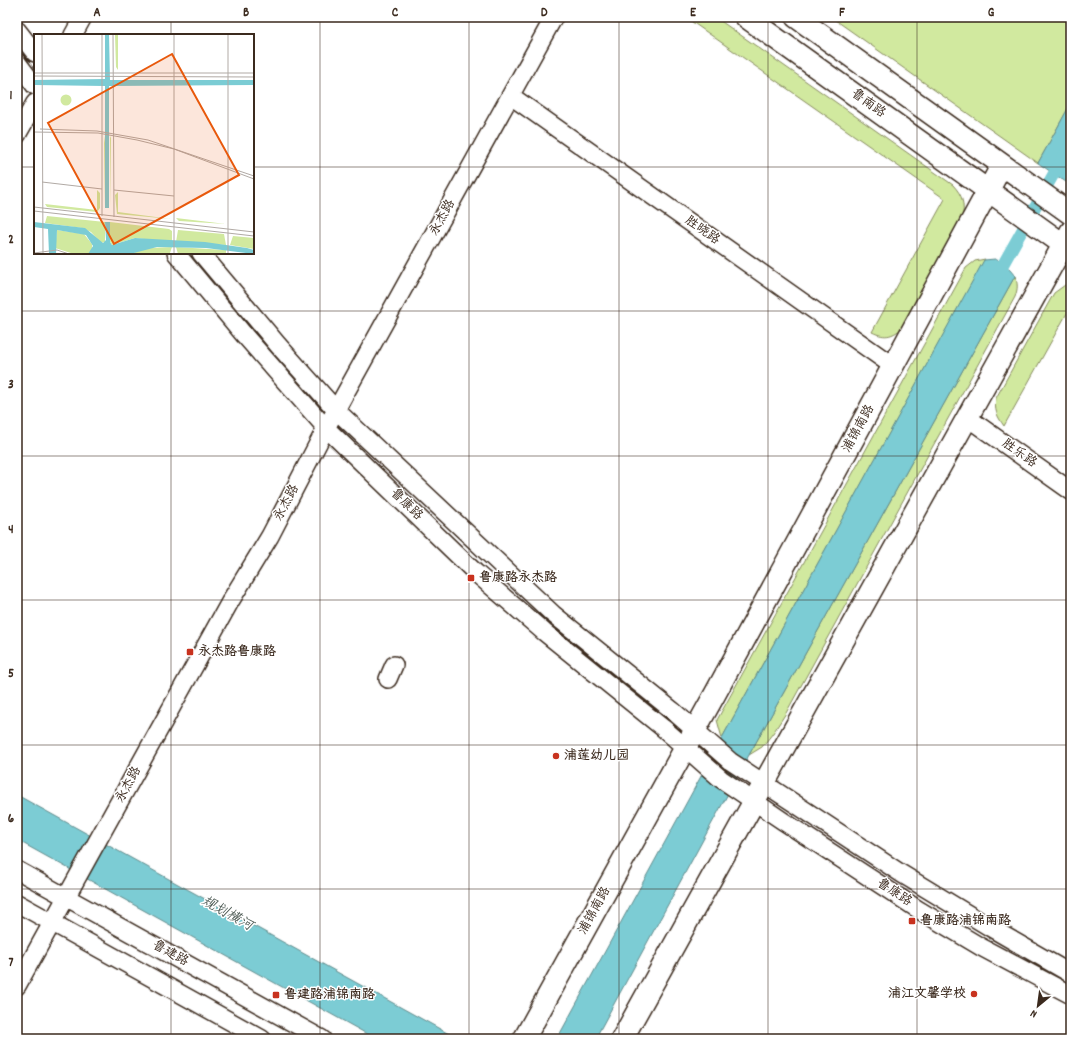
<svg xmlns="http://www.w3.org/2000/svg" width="1088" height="1056" viewBox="0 0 1088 1056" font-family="Dekko,'LXGW WenKai TC',sans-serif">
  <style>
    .green { fill: #d1e99f; stroke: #868a5e }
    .water { fill: #7bccd4; stroke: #618b8b }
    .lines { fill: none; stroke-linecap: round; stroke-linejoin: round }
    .canal { stroke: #7bccd4; stroke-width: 12 }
    .minor-casing { stroke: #3b2a1e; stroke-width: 20 }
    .major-casing { stroke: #3b2a1e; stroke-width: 24 }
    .minor { stroke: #fff; stroke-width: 17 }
    .major { stroke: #fff; stroke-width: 21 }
    .grid { fill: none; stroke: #3b2a1e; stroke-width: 1; stroke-opacity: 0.55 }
    .poi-dot { fill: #c8321e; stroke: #fff; stroke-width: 1.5 }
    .labels { text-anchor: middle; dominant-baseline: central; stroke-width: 3; stroke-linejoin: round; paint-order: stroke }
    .street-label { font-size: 13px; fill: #3b2a1e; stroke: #fff }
    .poi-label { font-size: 13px; font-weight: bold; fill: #3b2a1e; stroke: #fff; text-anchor: start }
    .water-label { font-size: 14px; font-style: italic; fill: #4e5b55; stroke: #fff }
    .inset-road { fill: none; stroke: #b1aaa5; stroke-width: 1 }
    .view { fill: #e8590c; fill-opacity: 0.15; stroke: #e8590c; stroke-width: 2 }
    .inset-edge { fill: none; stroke: #3b2a1e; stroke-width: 2 }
    .neatline { fill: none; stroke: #3b2a1e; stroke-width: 1.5 }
    .grid-label { font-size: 13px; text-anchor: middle; font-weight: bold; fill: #3b2a1e }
  </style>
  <rect width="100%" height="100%" fill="#fff"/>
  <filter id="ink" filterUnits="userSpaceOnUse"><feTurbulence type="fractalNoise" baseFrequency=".025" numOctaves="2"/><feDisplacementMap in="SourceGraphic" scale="8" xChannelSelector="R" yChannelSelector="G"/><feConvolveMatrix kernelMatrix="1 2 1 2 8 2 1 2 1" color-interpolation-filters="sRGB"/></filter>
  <g filter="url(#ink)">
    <path class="green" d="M 685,17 L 715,17 L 953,185 C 963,196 965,204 962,220 L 905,326 C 893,336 886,339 872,332 L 945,199 Z
      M 831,17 L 1071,17 L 1071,103 L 1038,163 Z
      M 985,259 L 722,738 L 717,720 L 966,268 L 975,261 Z
      M 1015,276 C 1018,284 1018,288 1015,297 L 786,713 L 773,733 L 762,747 L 749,755 Z
      M 1071,283 L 1071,306 L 1004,426 C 997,416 994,410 996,398 L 1054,293 L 1065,285 Z"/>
    <path class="water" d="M 1071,103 L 1071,173 L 1066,182 L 1038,163 Z
      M 995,259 L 1005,264 L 1015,276 L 749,755 L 595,1039 L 557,1039 L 984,260 Z
      M 17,795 L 458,1039 L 376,1039 L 17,840 Z"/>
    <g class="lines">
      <path class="canal" d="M 996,277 L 1071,143"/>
      <defs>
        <path id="minor" d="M 17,30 L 35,53
          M 73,35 L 83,17
          M 17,62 L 35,86
          M 511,96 L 893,366
          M 17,135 L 35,103
          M 176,253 L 245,336 L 326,428 L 476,573 L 544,632 L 663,728 L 721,779 L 783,821 L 919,910 L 981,947 L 1071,995
          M 201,253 L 278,345 L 336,410 L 553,614 L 672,710 L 730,761 L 902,874 L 991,928 L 1071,974
          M 968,418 L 1071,491
          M 388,679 L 394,665
          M 17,870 L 322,1039
          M 17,903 L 262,1039
          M 17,986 L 231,600 L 270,536 L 326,428 L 554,17"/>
        <path id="major" d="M 746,17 L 1071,250
          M 796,17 L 1071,214
          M 524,1039 L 715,694 L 1002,165
          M 622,1039 L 1071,231"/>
      </defs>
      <use href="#minor" class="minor-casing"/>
      <use href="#major" class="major-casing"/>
      <use href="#minor" class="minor"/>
      <use href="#major" class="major"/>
    </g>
  </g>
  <path class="grid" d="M 171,17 L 171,35M 320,17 L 320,1039M 469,17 L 469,1039M 619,17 L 619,1039M 768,17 L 768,1039M 917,17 L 917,1039M 17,167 L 35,167M 253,167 L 1071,167M 171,253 L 171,1039M 17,311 L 1071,311M 17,456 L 1071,456M 17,600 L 1071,600M 17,745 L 1071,745M 17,889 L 1071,889"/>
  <g class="poi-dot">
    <rect x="467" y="574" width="8" height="8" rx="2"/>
    <rect x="186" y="648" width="8" height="8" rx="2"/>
    <circle cx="556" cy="756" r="4"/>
    <rect x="908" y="917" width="8" height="8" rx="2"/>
    <circle cx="974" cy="994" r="4"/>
    <rect x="272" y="991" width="8" height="8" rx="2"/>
  </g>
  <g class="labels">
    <g class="street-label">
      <text transform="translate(868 104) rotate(36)">鲁南路</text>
      <text transform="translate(443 218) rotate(-61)">永杰路</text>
      <text transform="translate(702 231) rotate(35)">胜晓路</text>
      <text transform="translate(859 429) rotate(-61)">浦锦南路</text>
      <text transform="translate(1019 454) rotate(35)">胜乐路</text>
      <text transform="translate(287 503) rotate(-62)">永杰路</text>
      <text transform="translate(406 505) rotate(44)">鲁康路</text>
      <text transform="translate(129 785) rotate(-61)">永杰路</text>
      <text transform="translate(894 893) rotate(33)">鲁康路</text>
      <text transform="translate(595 911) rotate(-61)">浦锦南路</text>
      <text transform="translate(170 954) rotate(29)">鲁建路</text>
    </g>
    <g class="poi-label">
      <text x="479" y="578">鲁康路永杰路</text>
      <text x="198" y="652">永杰路鲁康路</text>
      <text x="564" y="756">浦莲幼儿园</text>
      <text x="920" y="921">鲁康路浦锦南路</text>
      <text x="966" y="994" text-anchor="end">浦江文馨学校</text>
      <text x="284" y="995">鲁建路浦锦南路</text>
    </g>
    <g class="water-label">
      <text transform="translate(227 914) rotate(29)">规划横河</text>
    </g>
  </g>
  <g transform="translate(34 34)">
    <rect width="220" height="220" fill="#fff"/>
    <path d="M 81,0 L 84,0 L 84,36 L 82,33 ZM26.5 66a5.5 5.5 0 1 1 11 0a5.5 5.5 0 1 1-11 0ZM 71,102 L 71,174 L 70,109 ZM 76,102 L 77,104 L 76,174 ZM 63,156 L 66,159 L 66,174 L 63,178 L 13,173 L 11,170 L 63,176 ZM 84,158 L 84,178 L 137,185 L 83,180 L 81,161 ZM 13,182 L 71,188 L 71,208 L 67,209 L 57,198 L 48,194 L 11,189 ZM 142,184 L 192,190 L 145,187 ZM 76,188 L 135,195 L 138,197 L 138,208 L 101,204 L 78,211 L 76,208 ZM 23,196 L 50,200 L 58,210 L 58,216 L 54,220 L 40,220 L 21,214 ZM 144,196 L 190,200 L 192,211 L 142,208 ZM 199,202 L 220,204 L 220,215 L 196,211 ZM 138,213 L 136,219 L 96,220 L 112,214 ZM 142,213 L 192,216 L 192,220 L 144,220 Z" fill="#d1e99f"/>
    <path d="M 71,0 L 75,0 L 76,46 L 220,46 L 220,51 L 75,52 L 75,174 L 71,174 L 71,52 L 0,51 L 0,46 L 71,45 ZM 0,188 L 51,194 L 69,209 L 72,206 L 71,188 L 76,188 L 76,208 L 78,211 L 101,204 L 171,208 L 213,214 L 220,216 L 220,220 L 172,214 L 123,213 L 96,220 L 54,220 L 59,212 L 52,201 L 23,196 L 22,220 L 15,220 L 14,195 L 0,193 Z" fill="#7bccd4"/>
    <path class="inset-road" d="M 8,0 L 9,220M 68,0 L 68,182M 79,0 L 80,183M 140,0 L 140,220M 194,0 L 194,220M 0,39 L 220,39M 0,42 L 220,43M 6,95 L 63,97 L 114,106 L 220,142M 0,98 L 64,99 L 103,106 L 140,115 L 220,145M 8,148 L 68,155M 80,156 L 140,162M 0,173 L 220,198M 0,177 L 220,202M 0,219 L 23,216 L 35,220"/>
    <path class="view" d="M 138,20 L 205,141 L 80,210 L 14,89 Z"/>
    <rect width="220" height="220" class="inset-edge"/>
  </g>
  <rect width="1088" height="1056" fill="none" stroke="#fff" stroke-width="44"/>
  <g transform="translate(1038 1006) rotate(209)" stroke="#ffffff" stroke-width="3" paint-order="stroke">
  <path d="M0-3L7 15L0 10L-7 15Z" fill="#3b2a1e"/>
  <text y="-6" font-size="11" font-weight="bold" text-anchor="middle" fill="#3b2a1e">N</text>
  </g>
  <rect x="22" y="22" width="1044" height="1012" class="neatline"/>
  <g class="grid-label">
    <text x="97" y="16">A</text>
    <text x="246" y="16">B</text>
    <text x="395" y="16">C</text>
    <text x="544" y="16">D</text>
    <text x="693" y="16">E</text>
    <text x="842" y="16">F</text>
    <text x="991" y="16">G</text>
    <text x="11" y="99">1</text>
    <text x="11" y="243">2</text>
    <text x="11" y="388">3</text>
    <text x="11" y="533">4</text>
    <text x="11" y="677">5</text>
    <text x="11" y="822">6</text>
    <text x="11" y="966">7</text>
  </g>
</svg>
